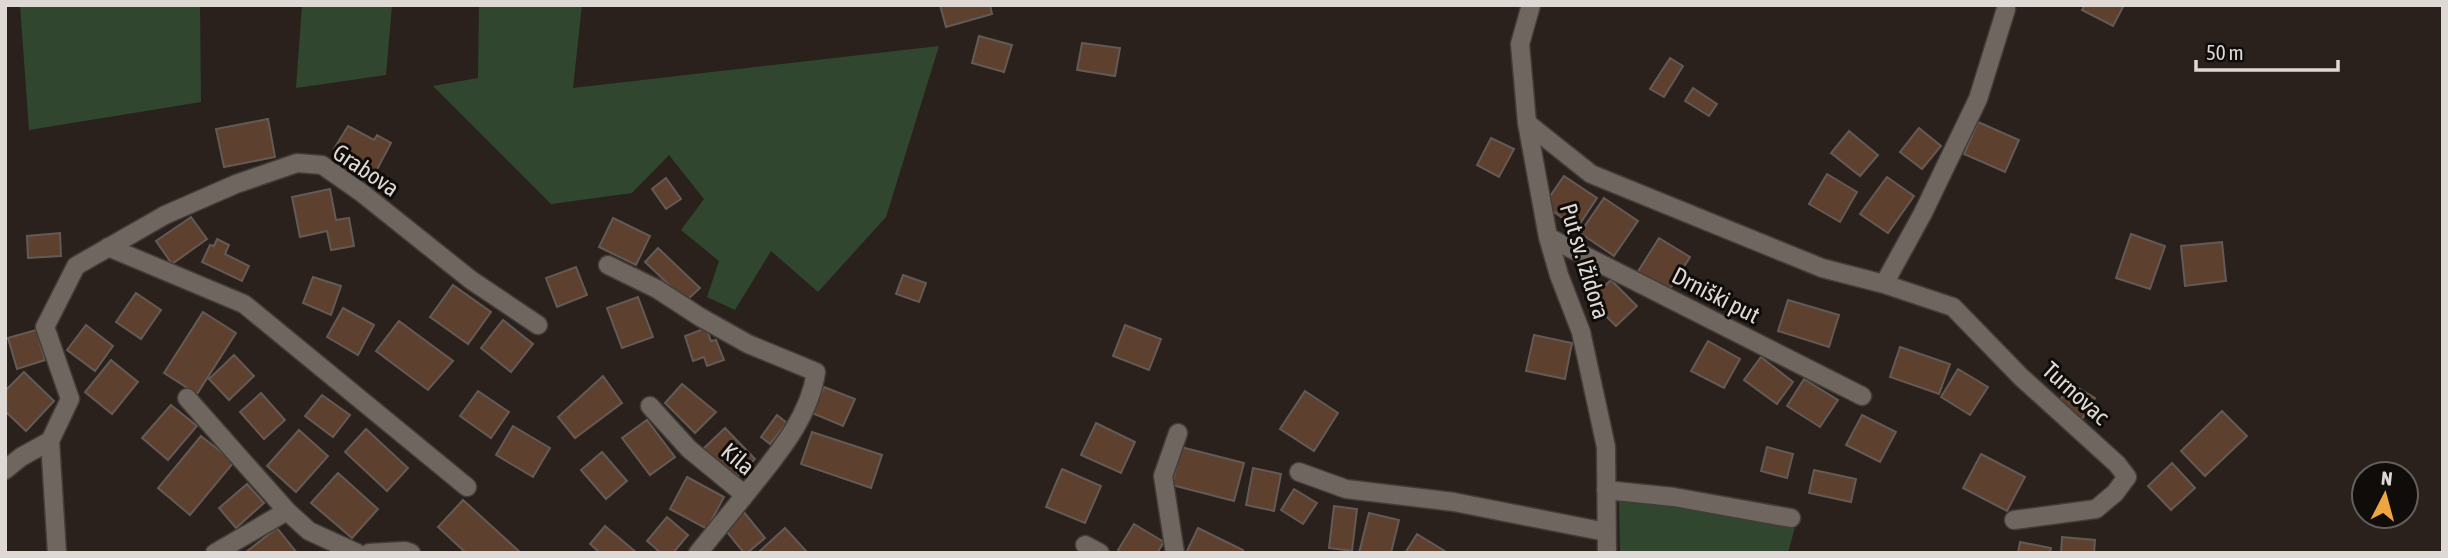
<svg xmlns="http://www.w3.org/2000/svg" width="2448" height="558" viewBox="0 0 2448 558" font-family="'Asap Condensed',sans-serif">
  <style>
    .green { fill: #30462f }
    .building { fill: #5e402f; stroke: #645a55; stroke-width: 2 }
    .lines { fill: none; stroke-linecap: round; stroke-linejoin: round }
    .minor-casing { stroke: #433c39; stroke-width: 21 }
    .minor { stroke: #706660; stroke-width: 18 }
    .labels { text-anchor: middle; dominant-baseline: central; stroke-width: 6; stroke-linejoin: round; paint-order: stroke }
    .street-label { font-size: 24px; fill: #dfd9d6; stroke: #100c0a }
  </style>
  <rect width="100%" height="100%" fill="#2a211d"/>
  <path class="green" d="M 20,5 L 200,5 L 201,102 L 29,130 Z
    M 302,5 L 392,5 L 386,75 L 296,88 Z
    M 479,5 L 582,5 L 573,88 L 939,46 L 886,217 L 818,292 L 771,251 L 735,310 L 707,297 L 719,261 L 681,230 L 704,199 L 669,155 L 632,193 L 551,204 L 433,86 L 478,78 Z
    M 1619,498 L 1795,527 L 1788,553 L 1620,553 Z"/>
  <path class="building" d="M 940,5 L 990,5 L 992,14 L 946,27 Z
    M 2085,5 L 2124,5 L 2113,26 L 2082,10 Z
    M 979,36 L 1012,45 L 1004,72 L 972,63 Z
    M 1082,43 L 1120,48 L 1115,76 L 1077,70 Z
    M 1670,58 L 1683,66 L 1664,97 L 1650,89 Z
    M 1693,88 L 1717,104 L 1709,116 L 1685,101 Z
    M 268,119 L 275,157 L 224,167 L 216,129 Z
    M 1978,122 L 2019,140 L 2005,172 L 1964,154 Z
    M 348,126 L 374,140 L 377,135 L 391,143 L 374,175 L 334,149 Z
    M 1919,128 L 1941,146 L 1922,169 L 1900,152 Z
    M 1849,131 L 1878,155 L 1860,176 L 1831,153 Z
    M 1491,138 L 1514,149 L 1499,177 L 1477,165 Z
    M 1827,174 L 1857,192 L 1840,222 L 1809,204 Z
    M 1564,176 L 1597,198 L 1577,228 L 1544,205 Z
    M 1887,177 L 1914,196 L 1888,233 L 1860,214 Z
    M 666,178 L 681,199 L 666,209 L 652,189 Z
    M 330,189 L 336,220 L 349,218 L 354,246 L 331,250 L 327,231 L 300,237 L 292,197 Z
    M 1604,198 L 1638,221 L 1614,256 L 1580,233 Z
    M 191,217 L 207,239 L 172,264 L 156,241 Z
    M 613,218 L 650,236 L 636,265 L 599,247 Z
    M 60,233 L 61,256 L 28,258 L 27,236 Z
    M 2131,234 L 2165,246 L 2150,289 L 2116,278 Z
    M 1659,238 L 1690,257 L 1668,292 L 1637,273 Z
    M 217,239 L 229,245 L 225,254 L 249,266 L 242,281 L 202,262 L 210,245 L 214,246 Z
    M 2222,242 L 2226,281 L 2185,286 L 2181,246 Z
    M 658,248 L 700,288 L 686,301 L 645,262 Z
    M 576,267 L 587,295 L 557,307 L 546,278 Z
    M 903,275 L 926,283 L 919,302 L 896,294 Z
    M 313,277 L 341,286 L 331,315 L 303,303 Z
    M 1611,280 L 1637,306 L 1616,326 L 1590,300 Z
    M 453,285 L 491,312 L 468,344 L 430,317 Z
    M 136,293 L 161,310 L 141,339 L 116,322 Z
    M 638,297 L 653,337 L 622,348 L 607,308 Z
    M 1788,300 L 1839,315 L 1829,347 L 1778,331 Z
    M 343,308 L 374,325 L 358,355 L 327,337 Z
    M 203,312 L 236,333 L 197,394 L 164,373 Z
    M 503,320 L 533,344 L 511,372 L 481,348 Z
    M 399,321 L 453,361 L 428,390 L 376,351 Z
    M 86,325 L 113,346 L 95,371 L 67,350 Z
    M 1125,325 L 1161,339 L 1149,370 L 1113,356 Z
    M 706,328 L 711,341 L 716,340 L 724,360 L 707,366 L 704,357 L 693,361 L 685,336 Z
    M 36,330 L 45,360 L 17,369 L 8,338 Z
    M 1534,335 L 1572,343 L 1565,379 L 1526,371 Z
    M 1708,341 L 1740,359 L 1724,388 L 1691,371 Z
    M 1900,347 L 1950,364 L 1939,394 L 1890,377 Z
    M 234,355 L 254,376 L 229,400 L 209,379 Z
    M 1761,357 L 1793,382 L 1777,404 L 1744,380 Z
    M 111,360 L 138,382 L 112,414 L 85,392 Z
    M 1958,369 L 1988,387 L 1970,415 L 1941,397 Z
    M 24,372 L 54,401 L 26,431 L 5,411 L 5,391 Z
    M 603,376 L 622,403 L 575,438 L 558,417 Z
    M 1804,379 L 1838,400 L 1820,427 L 1787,406 Z
    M 2070,383 L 2095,398 L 2082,419 L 2058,404 Z
    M 682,384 L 716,412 L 695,433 L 665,403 Z
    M 824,387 L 855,399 L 843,426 L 812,413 Z
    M 478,391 L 509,412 L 491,438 L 460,416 Z
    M 1305,391 L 1338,413 L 1314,451 L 1280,429 Z
    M 261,393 L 285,420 L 264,439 L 240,412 Z
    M 322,395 L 350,415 L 333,437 L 305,416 Z
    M 171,405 L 197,426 L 168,460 L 142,438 Z
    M 2222,411 L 2247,436 L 2205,476 L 2181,451 Z
    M 777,415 L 787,423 L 770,444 L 761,437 Z
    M 1862,415 L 1896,432 L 1880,462 L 1846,445 Z
    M 647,420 L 675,457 L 650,475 L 622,438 Z
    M 1096,423 L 1135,442 L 1121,473 L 1081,455 Z
    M 513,426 L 550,448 L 533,477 L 496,455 Z
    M 725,428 L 755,459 L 733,481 L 702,450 Z
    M 366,429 L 408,468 L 387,491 L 345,452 Z
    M 299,430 L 328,456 L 296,492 L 267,466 Z
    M 812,432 L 882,455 L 871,488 L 801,464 Z
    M 201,436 L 234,462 L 190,515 L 158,488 Z
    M 1181,447 L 1244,463 L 1234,501 L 1172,485 Z
    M 1767,447 L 1793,454 L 1787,478 L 1761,471 Z
    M 602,452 L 627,481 L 606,499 L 581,470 Z
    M 1981,454 L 2025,477 L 2007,511 L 1963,488 Z
    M 2172,463 L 2195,488 L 2171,510 L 2148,486 Z
    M 1253,468 L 1281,474 L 1274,511 L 1246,505 Z
    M 1062,469 L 1101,486 L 1085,523 L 1046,507 Z
    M 1814,470 L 1856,479 L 1851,502 L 1809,493 Z
    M 338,473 L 378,509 L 352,538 L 311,503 Z
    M 687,477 L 724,497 L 707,529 L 670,509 Z
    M 247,484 L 264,503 L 236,528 L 219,508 Z
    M 1294,489 L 1317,503 L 1303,524 L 1281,510 Z
    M 463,500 L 521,553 L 466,553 L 438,527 Z
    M 1334,506 L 1357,509 L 1352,551 L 1329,548 Z
    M 743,511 L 765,538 L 747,553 L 744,553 L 723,527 Z
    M 1369,513 L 1399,520 L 1391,553 L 1359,553 Z
    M 667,517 L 688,535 L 673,553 L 661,553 L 647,541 Z
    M 1134,524 L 1164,542 L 1157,553 L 1122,553 L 1118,550 Z
    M 605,526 L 637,553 L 600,553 L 590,544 Z
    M 277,528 L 297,553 L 246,553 L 246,552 Z
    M 785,528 L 807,552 L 761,553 L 760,551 Z
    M 1198,528 L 1243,550 L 1242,553 L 1186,553 Z
    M 1417,534 L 1448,553 L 1405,553 Z
    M 2062,537 L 2095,540 L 2094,553 L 2061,553 Z
    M 2020,542 L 2051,548 L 2050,553 L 2018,553 Z"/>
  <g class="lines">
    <defs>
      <path id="minor" d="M 1531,5 L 1520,44 L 1527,123 L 1548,237 L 1559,275 L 1581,332 L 1606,447 L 1607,553
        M 1527,123 L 1591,174 L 1822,268 L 1884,284 L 1953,307 L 2021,377 L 2117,464 L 2127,477 L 2115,493 L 2096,509 L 2014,520
        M 1548,237 L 1862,396
        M 108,247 L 244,304 L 467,487
        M 608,265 L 657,289 L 700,317 L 748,344 L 816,372 C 809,420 774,458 745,495
        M 1884,284 L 1923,213 L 1978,99 L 2006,9
        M 187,398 L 287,511
        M 650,406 L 689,449 L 745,495 L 698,553
        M 5,470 L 21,457 L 50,441
        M 1299,472 L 1346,489 L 1454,502 L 1606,532
        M 1606,490 L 1674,497 L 1791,518
        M 1085,545 L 1100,553
        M 57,553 L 50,441 L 70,399 L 45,327 L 76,266 L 165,215 L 236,184 L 297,163 L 322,165 L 362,193 L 471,280 L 538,325
        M 215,553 L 287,511 L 309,531 L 357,553
        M 369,553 L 405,551 L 411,553
        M 1175,553 L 1163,476 L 1178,433"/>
    </defs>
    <use href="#minor" class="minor-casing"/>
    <use href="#minor" class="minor"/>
  </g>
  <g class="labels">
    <g class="street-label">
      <text transform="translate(366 170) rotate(34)">Grabova</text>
      <text transform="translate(1585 261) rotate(73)">Put sv. Ižidora</text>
      <text transform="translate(1716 295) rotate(27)">Drniški put</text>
      <text transform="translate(2076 393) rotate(42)">Turnovac</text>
      <text transform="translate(738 459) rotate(40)">Kila</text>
    </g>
  </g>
  <rect width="2448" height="558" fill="none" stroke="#dfd9d6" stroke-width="14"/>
  <g transform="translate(2385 495) rotate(6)"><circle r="33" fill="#100c0a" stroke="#635e5c" stroke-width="2"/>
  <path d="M0-5L12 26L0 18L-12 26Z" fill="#f0a63f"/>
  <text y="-10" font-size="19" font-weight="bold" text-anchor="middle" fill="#dfd9d6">N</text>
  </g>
  <path d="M2196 60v10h142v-10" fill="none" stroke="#dfd9d6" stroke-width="3.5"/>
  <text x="2206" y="60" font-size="21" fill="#dfd9d6" stroke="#100c0a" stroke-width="5" paint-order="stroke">50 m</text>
</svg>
